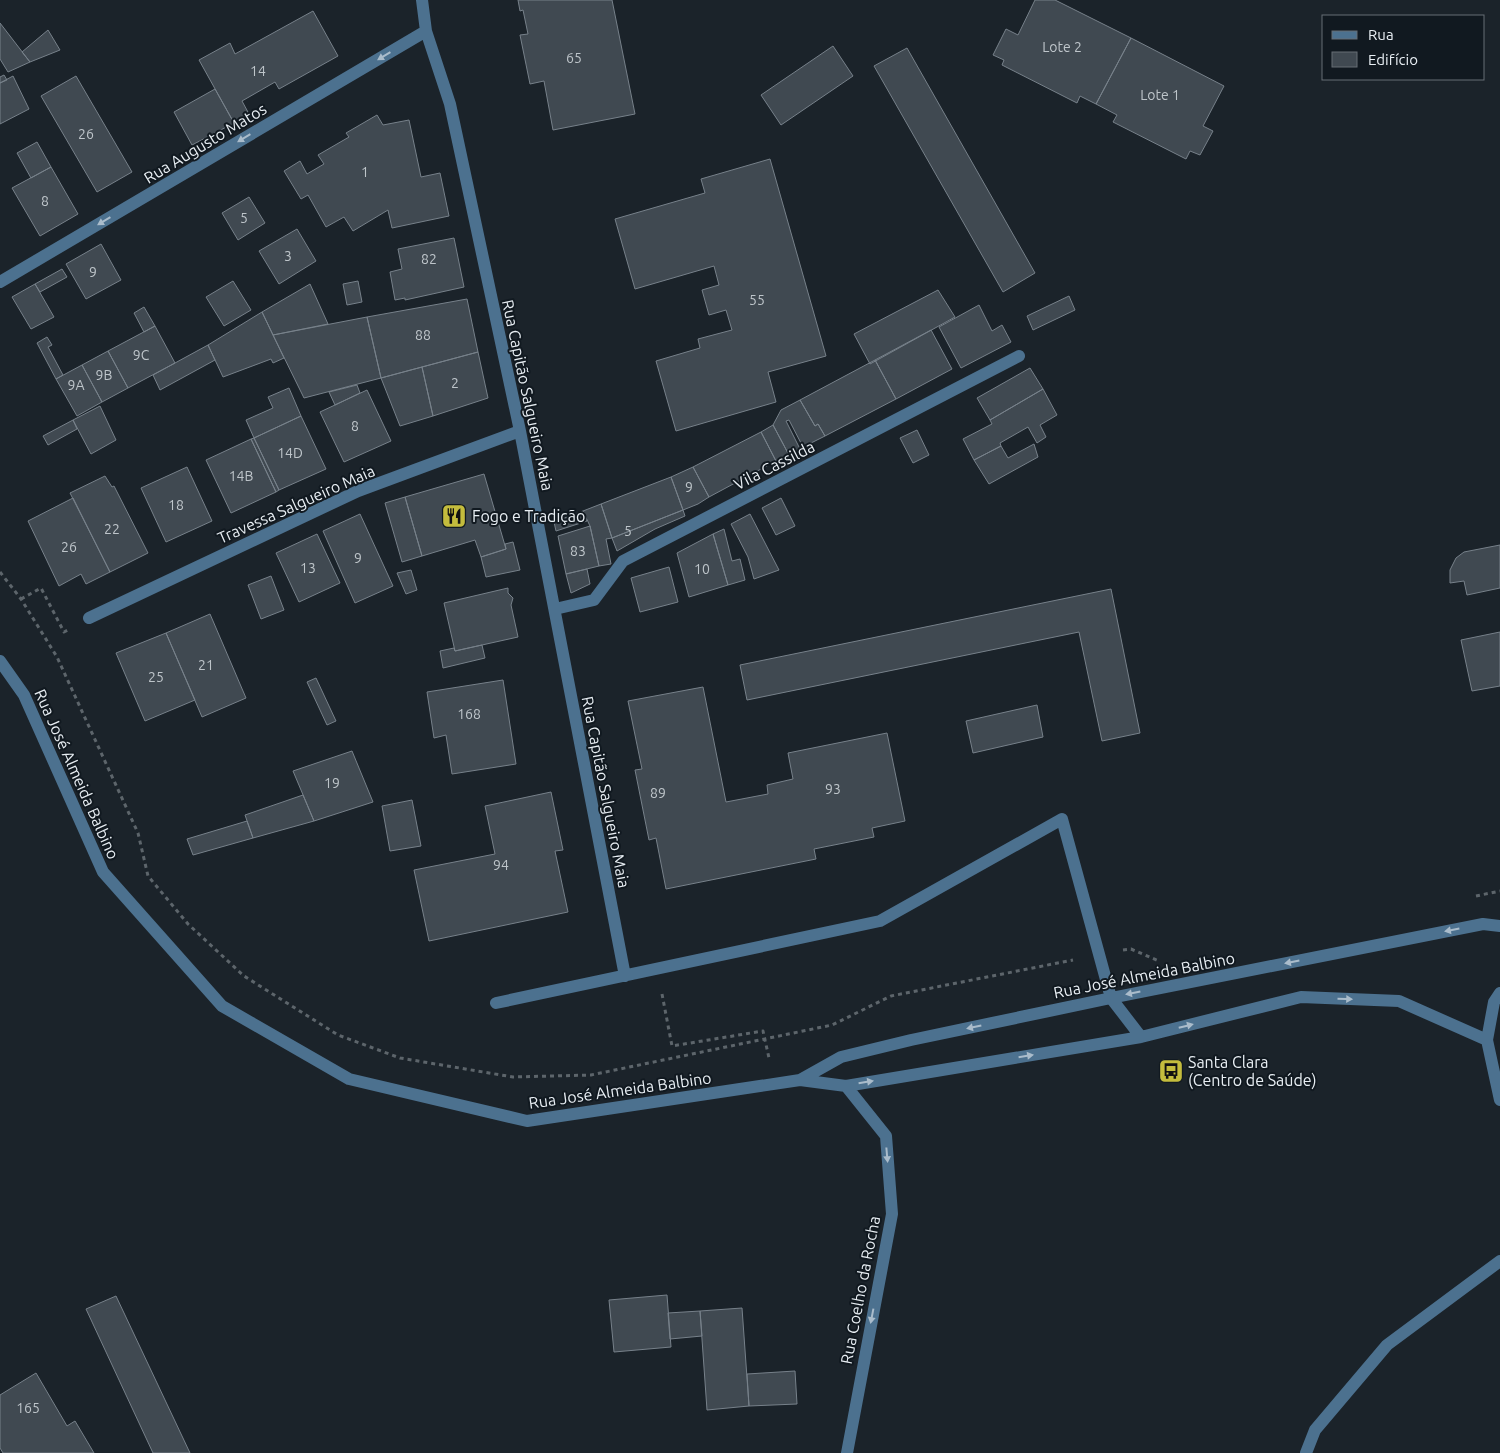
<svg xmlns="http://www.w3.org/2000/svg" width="1500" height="1453" viewBox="0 0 1500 1453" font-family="Ubuntu,sans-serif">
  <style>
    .building { fill: #404951; stroke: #77818a }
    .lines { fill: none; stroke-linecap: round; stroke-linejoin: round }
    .path { stroke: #5d656b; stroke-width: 3; stroke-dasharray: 4 4; stroke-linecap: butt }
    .minor { stroke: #4c718f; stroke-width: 12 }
    .oneway { fill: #aabccb }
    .labels { text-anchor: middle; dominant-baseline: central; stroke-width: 4; stroke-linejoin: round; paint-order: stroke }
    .number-label { font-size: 14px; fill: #bec5ca }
    .street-label { font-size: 16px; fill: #e8eef3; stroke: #111920 }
    .poi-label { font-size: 16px; fill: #e8eef3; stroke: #111920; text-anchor: start }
  </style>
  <rect width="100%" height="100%" fill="#1b232a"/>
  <path class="building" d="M 518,0 L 612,0 L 635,114 L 553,130 L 544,81 L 530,84 L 520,35 L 528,34 L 523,10 L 520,11 Z
    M 1035,0 L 1055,0 L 1131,38 L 1096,104 L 1080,96 L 1077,103 L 1002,65 L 1004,60 L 993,55 L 1006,29 L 1018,35 Z
    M 313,11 L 338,56 L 279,89 L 275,82 L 242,101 L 249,114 L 234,123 L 199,60 L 230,43 L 235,54 Z
    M 0,23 L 30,62 L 8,72 L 0,59 Z
    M 48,30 L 60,50 L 30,62 L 22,52 Z
    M 1131,38 L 1224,86 L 1203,126 L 1213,131 L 1200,155 L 1190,151 L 1186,159 L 1113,122 L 1117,115 L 1096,104 Z
    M 833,46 L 853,76 L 781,125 L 761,95 Z
    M 907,48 L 1035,273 L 1003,292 L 874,66 Z
    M 4,75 L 7,80 L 0,83 L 0,77 Z
    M 13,76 L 29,109 L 0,124 L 0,83 Z
    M 76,76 L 132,172 L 97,192 L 41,96 Z
    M 215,89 L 234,123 L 192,145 L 174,112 Z
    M 377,115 L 383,125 L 409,120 L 421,177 L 440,173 L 449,216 L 392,228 L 388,210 L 353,231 L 344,217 L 326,227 L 308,195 L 301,199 L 284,171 L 300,161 L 307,174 L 324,164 L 318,155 L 349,137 L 346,133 Z
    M 37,142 L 51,167 L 31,178 L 17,153 Z
    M 770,159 L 826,356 L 768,372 L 776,402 L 676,431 L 656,361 L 700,348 L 698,339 L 732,330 L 726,310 L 709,315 L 702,290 L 719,285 L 714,266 L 635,289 L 615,219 L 705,193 L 701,179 Z
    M 51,167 L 78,214 L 40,236 L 12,188 Z
    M 249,197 L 265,223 L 238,240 L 222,213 Z
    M 297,229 L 316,261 L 279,284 L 259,251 Z
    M 454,238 L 464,287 L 405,300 L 405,298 L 395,300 L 390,272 L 402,269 L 398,249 Z
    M 101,244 L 121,280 L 86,299 L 66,264 Z
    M 62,269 L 67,277 L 40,292 L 35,284 Z
    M 233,281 L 251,310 L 224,326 L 206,297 Z
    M 358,281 L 362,302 L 347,305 L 343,284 Z
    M 35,284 L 54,317 L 31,329 L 12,297 Z
    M 310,284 L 328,324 L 273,335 L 262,312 Z
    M 938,290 L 955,317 L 870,364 L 854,334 Z
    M 1069,296 L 1075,310 L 1033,330 L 1027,316 Z
    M 467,299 L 478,352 L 381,378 L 367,317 Z
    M 979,305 L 992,331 L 1002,325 L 1011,342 L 961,368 L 939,327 Z
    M 144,307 L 155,326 L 144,332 L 134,313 Z
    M 262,312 L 284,358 L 273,363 L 271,359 L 223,377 L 208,345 Z
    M 367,317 L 381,378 L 304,398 L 273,335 Z
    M 155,326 L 175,363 L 128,388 L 108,351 Z
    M 931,330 L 952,369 L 896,399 L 875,360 Z
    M 47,337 L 52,345 L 48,347 L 63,375 L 56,379 L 37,343 Z
    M 208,345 L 215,360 L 160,390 L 153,375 Z
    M 108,351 L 128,388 L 102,402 L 82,365 Z
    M 478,352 L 488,398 L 433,416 L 422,367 Z
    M 875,360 L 896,399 L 825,436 L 818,424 L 815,426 L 800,400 Z
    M 82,365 L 102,402 L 77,416 L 56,379 Z
    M 422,367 L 433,416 L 400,426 L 381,378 Z
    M 1030,368 L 1043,389 L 990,420 L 977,398 Z
    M 357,385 L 360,393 L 335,405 L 329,392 Z
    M 289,388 L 301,416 L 254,438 L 246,420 L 273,408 L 268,397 Z
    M 1043,389 L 1057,415 L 1040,425 L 1046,437 L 1037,443 L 1028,427 L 1000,443 L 1001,446 L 974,460 L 963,439 L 992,424 L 990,420 Z
    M 367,390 L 391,441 L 344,462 L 320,412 Z
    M 800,400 L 815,426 L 818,424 L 825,436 L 803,447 L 789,420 L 786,421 L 800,449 L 789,455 L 773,425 L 781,410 Z
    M 100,406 L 116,440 L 91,454 L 73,420 Z
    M 301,416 L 326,469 L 279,490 L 254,438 Z
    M 73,420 L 77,429 L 48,445 L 43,436 Z
    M 773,425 L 789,455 L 776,461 L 761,432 Z
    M 917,430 L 929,455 L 913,463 L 900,438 Z
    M 761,432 L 776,461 L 709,497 L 693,467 Z
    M 254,438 L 279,490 L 276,492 L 251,439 Z
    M 251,439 L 276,492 L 231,513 L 206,460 Z
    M 1034,444 L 1038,457 L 989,484 L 974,460 L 1001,446 L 1008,458 Z
    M 187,467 L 212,521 L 166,542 L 141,488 Z
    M 693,467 L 709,497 L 698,504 L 683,510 L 671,477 Z
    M 484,474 L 506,549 L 481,557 L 475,540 L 422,556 L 405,497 Z
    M 105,476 L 112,487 L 114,486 L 148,553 L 110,572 L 70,493 Z
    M 671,477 L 683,510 L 612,538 L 601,504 Z
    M 405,497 L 422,556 L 402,562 L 385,503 Z
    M 73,498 L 110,572 L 86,584 L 81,574 L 59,586 L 28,521 Z
    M 781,498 L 795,526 L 776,535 L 762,508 Z
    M 601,504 L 612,538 L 606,539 L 611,564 L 599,566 L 590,526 L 583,511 Z
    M 683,510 L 685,516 L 655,529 L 617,551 L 612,538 Z
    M 583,511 L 587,521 L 556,531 L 554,522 Z
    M 360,514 L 393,586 L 355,603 L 323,531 Z
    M 750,514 L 779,570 L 754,579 L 748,557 L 731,524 Z
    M 590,526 L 599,566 L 566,574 L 558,536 Z
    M 724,529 L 732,561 L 740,559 L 745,580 L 728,585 L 713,534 Z
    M 317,534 L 340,583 L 299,602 L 276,553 Z
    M 713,534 L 728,585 L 689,597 L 677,553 Z
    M 513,542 L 520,570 L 486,577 L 481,557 L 506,549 L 505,544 Z
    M 1500,545 L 1500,588 L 1467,595 L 1464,581 L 1450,583 L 1450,570 L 1456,558 L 1464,552 Z
    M 669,567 L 678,602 L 640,612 L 631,578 Z
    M 587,569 L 590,584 L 571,593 L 566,574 Z
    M 411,570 L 417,590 L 406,594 L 397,573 Z
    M 271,576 L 284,610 L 261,619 L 248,585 Z
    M 508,588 L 508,593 L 513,598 L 511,605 L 518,637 L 455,651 L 444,603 Z
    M 1111,589 L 1140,733 L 1102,741 L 1079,632 L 747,700 L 740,665 Z
    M 210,614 L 246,698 L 202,717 L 166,633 Z
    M 1500,632 L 1500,686 L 1472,691 L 1461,640 Z
    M 166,633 L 195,700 L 145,721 L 116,653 Z
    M 482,645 L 485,658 L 443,668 L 440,651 L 454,648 L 455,651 Z
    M 316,678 L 336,721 L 327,725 L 307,682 Z
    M 503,680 L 516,764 L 452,774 L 446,735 L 434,738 L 427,692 Z
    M 703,687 L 726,802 L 768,794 L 767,785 L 793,779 L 788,753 L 887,733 L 905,821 L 872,828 L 874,837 L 814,849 L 816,859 L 666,889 L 656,838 L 649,840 L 635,770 L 642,769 L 628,701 Z
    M 1037,705 L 1043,737 L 973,753 L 966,721 Z
    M 352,751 L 373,802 L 314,821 L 293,771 Z
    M 551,792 L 563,850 L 555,851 L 568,912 L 429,941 L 414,870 L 495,854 L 485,806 Z
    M 303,795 L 314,821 L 253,838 L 245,815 Z
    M 412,800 L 421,846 L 390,851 L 382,806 Z
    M 247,821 L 253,838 L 193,855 L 187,839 Z
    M 667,1295 L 671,1347 L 614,1352 L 609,1300 Z
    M 116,1296 L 190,1453 L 153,1453 L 86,1309 Z
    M 742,1308 L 749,1406 L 707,1410 L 700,1311 Z
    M 700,1311 L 702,1336 L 670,1339 L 668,1313 Z
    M 795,1371 L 797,1404 L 749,1406 L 747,1374 Z
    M 36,1373 L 67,1426 L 75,1421 L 94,1453 L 3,1453 L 0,1448 L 0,1395 Z"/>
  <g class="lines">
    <path class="path" d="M 0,572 L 21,599 L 57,657 L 138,833 L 148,876 L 188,924 L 244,976 L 338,1035 L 400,1058 L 513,1077 L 591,1075 L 832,1025 L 891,996 L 1073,960
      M 21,599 L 41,588 L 64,632 L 68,630
      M 1476,896 L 1500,891
      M 1123,950 L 1131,949 L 1159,961
      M 662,994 L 672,1046 L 763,1031 L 769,1058"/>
    <path class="minor" d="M 422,0 L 426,31 L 450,104 L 520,431 L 625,976
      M 0,282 L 426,31
      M 555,609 L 594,600 L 623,561 L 1019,356
      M 89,618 L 358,491 L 520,431
      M 0,661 L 24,695 L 103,872 L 222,1006 L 349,1079 L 527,1121 L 800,1080 L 846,1086 L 1141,1037 L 1301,997 L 1399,1001 L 1487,1040
      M 1500,993 L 1494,1002 L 1487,1040 L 1500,1100
      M 496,1003 L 880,921 L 1062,819 L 1111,998 L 1141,1037
      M 800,1080 L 841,1057 L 911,1040 L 1111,998 L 1483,924 L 1500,926
      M 846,1086 L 886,1136 L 892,1214 L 847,1453
      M 1306,1453 L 1315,1430 L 1387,1345 L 1500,1261"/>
  </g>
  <defs><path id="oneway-solid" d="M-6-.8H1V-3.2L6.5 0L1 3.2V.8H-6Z" transform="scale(1.25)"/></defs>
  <g class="oneway">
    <use href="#oneway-solid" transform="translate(384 56) rotate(149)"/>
    <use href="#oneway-solid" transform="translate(244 138) rotate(149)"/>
    <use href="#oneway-solid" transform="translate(104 221) rotate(149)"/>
    <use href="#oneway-solid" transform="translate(1452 930) rotate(169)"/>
    <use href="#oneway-solid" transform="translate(1292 962) rotate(169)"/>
    <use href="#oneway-solid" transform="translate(1133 993) rotate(169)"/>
    <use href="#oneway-solid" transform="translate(1345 999) rotate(2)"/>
    <use href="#oneway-solid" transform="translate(1186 1026) rotate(-14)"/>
    <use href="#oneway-solid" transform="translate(974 1027) rotate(168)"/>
    <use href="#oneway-solid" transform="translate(1026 1056) rotate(-9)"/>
    <use href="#oneway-solid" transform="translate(866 1082) rotate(-9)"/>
    <use href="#oneway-solid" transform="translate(887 1155) rotate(85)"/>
    <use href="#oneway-solid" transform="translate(872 1316) rotate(101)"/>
  </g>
  <defs>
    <symbol id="restaurant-square" viewBox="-11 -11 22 22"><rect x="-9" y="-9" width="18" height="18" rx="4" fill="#c4bc3d" stroke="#111920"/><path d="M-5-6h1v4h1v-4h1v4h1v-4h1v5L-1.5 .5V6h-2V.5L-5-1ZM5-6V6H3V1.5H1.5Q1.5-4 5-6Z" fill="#111"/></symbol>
    <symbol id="bus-square" viewBox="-11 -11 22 22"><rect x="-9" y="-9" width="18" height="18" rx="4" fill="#c4bc3d" stroke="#111920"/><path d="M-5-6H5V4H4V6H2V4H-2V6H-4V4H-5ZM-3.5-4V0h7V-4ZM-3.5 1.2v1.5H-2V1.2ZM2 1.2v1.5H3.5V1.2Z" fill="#111"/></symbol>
  </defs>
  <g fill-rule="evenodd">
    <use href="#restaurant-square" x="440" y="502" width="28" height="28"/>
    <use href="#bus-square" x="1157" y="1057" width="28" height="28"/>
  </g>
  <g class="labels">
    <g class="number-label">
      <text x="1062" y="47">Lote 2</text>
      <text x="574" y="58">65</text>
      <text x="258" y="71">14</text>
      <text x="1160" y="95">Lote 1</text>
      <text x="86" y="134">26</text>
      <text x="365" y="172">1</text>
      <text x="45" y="201">8</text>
      <text x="244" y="218">5</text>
      <text x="288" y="256">3</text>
      <text x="429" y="259">82</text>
      <text x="93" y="272">9</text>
      <text x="757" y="300">55</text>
      <text x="423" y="335">88</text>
      <text x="141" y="355">9C</text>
      <text x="104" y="375">9B</text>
      <text x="455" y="383">2</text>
      <text x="76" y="385">9A</text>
      <text x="355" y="426">8</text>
      <text x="290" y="453">14D</text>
      <text x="241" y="476">14B</text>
      <text x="689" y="487">9</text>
      <text x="176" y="505">18</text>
      <text x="112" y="529">22</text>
      <text x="628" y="531">5</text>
      <text x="69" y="547">26</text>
      <text x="578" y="551">83</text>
      <text x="358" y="558">9</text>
      <text x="308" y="568">13</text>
      <text x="702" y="569">10</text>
      <text x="206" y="665">21</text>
      <text x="156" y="677">25</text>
      <text x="469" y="714">168</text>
      <text x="332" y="783">19</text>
      <text x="833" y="789">93</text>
      <text x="658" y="793">89</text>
      <text x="501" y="865">94</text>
      <text x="28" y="1408">165</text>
    </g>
    <g class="street-label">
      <text transform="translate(205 143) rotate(-31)">Rua Augusto Matos</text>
      <text transform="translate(528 395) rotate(78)">Rua Capitão Salgueiro Maia</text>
      <text transform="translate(774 465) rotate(-27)">Vila Cassilda</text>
      <text transform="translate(296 504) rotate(-24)">Travessa Salgueiro Maia</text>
      <text transform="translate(77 774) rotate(66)">Rua José Almeida Balbino</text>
      <text transform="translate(606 792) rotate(79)">Rua Capitão Salgueiro Maia</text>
      <text transform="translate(1144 975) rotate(-11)">Rua José Almeida Balbino</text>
      <text transform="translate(620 1090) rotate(-8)">Rua José Almeida Balbino</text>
      <text transform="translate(860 1290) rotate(-79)">Rua Coelho da Rocha</text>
    </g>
    <g class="poi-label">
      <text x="472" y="516">Fogo e Tradição</text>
      <text x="1188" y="1062">Santa Clara<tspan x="1188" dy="18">(Centro de Saúde)</tspan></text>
    </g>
  </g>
  <rect x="1322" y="15" width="162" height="65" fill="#111920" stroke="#676e74"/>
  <rect x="1332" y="31" width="25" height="8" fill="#4c718f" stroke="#676e74"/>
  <text x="1368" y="40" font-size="15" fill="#e8eef3">Rua</text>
  <rect x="1332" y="52" width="25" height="15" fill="#404951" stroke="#676e74"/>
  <text x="1368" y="65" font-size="15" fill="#e8eef3">Edifício</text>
</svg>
